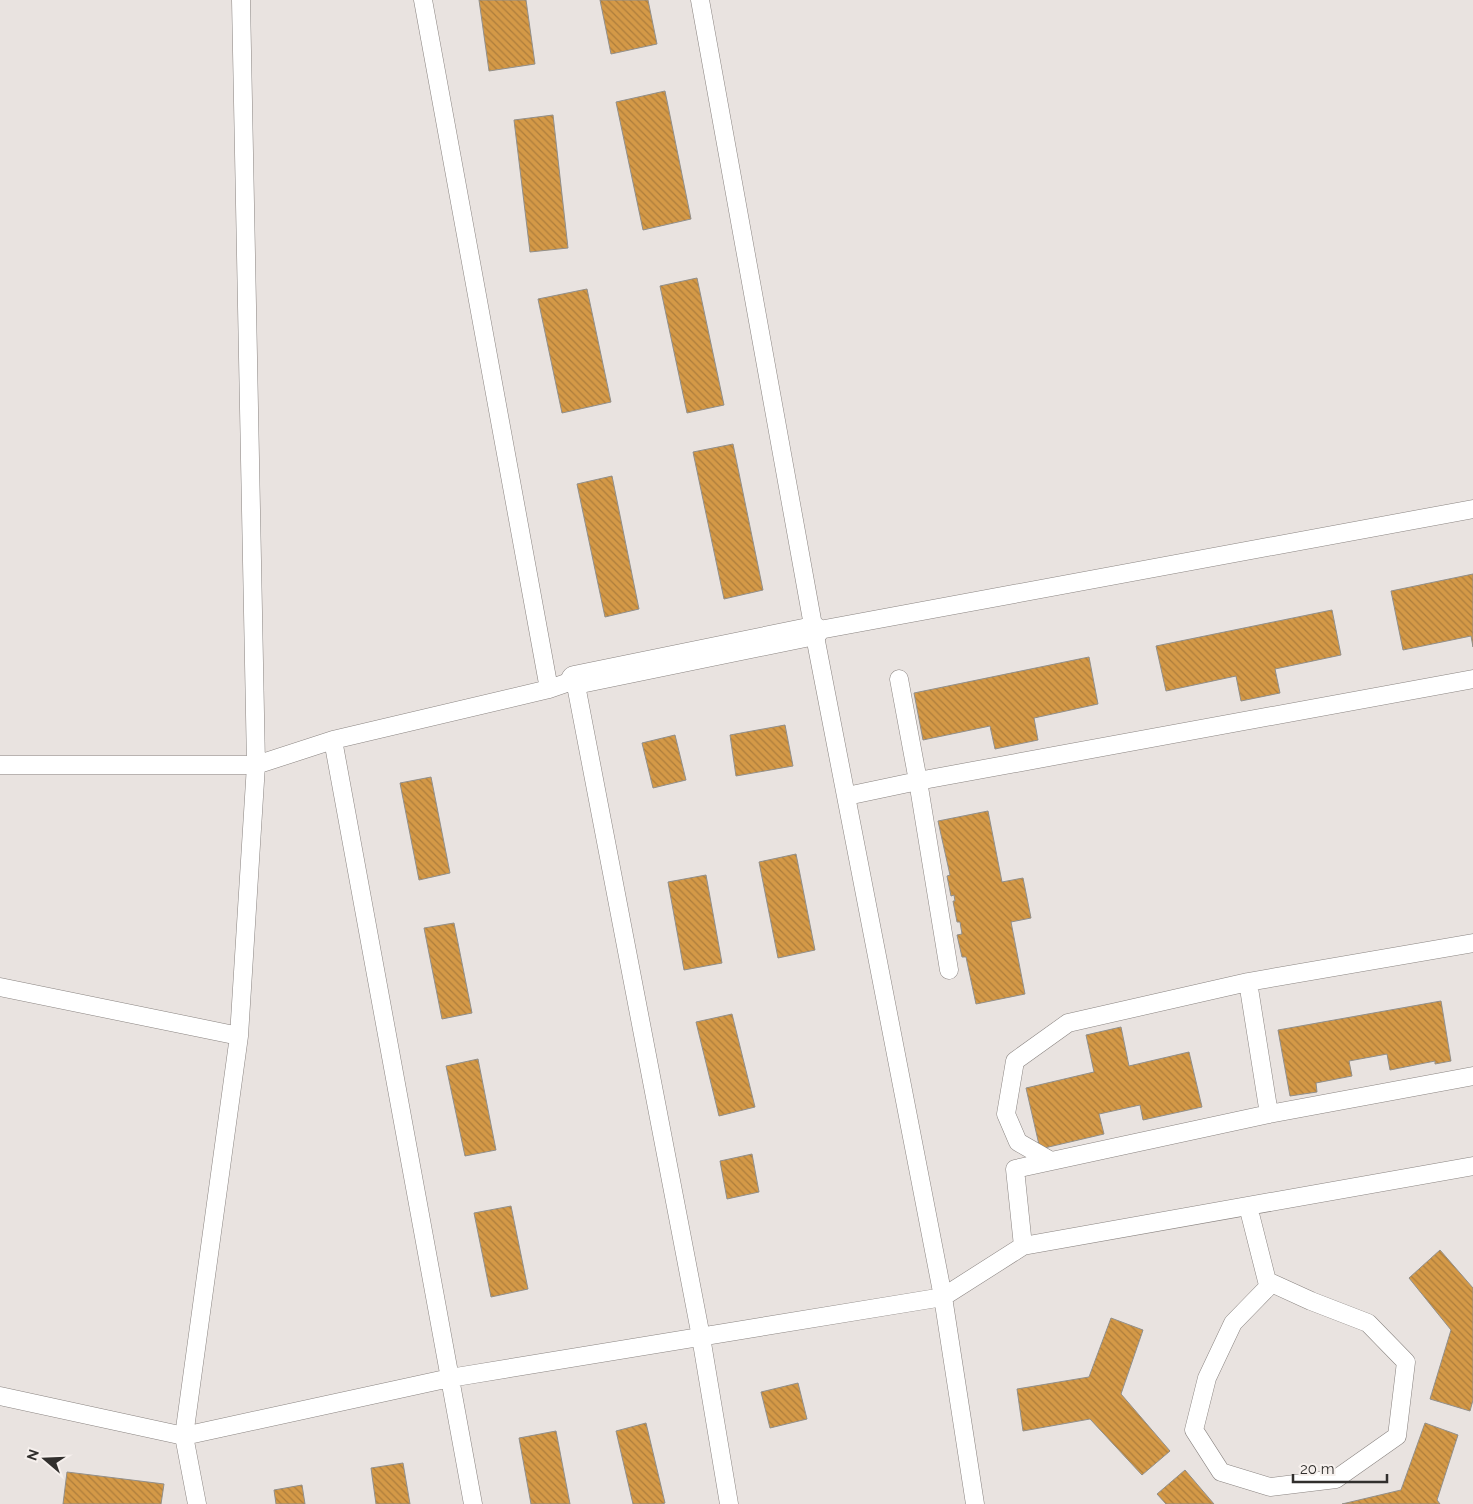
<svg xmlns="http://www.w3.org/2000/svg" width="1473" height="1504" viewBox="0 0 1473 1504" font-family="Raleway,sans-serif">
  <style>
    .building { fill: url(#building-back-hatch); stroke: #928f8a }
    .lines { fill: none; stroke-linecap: round; stroke-linejoin: round }
    .service-casing { stroke: #8a8481; stroke-width: 19 }
    .minor-casing { stroke: #8a8481; stroke-width: 29 }
    .service { stroke: #fff; stroke-width: 18 }
    .minor { stroke: #fff; stroke-width: 28 }
  </style>
  <defs>
    <pattern id="building-back-hatch" width="6" height="6" patternUnits="userSpaceOnUse" patternTransform="scale(1.25)"><rect width="6" height="6" fill="#d49947"/><path d="M-1 5l2 2M0 0l6 6M5-1l2 2" fill="none" stroke="#ad7d3c"/></pattern>
  </defs>
  <rect width="100%" height="100%" fill="#e9e3e0"/>
  <path class="building" d="M 479,0 L 526,0 L 535,64 L 489,71 Z
    M 600,0 L 648,0 L 657,44 L 611,54 Z
    M 665,91 L 691,219 L 643,230 L 616,102 Z
    M 553,115 L 568,248 L 530,252 L 514,120 Z
    M 697,278 L 724,405 L 687,413 L 660,286 Z
    M 587,289 L 611,402 L 562,413 L 538,299 Z
    M 733,444 L 763,590 L 724,599 L 693,452 Z
    M 612,476 L 639,609 L 605,617 L 577,484 Z
    M 1473,574 L 1473,647 L 1471,636 L 1403,650 L 1391,591 Z
    M 1332,610 L 1341,655 L 1275,669 L 1280,693 L 1241,701 L 1236,676 L 1166,691 L 1156,646 Z
    M 1089,657 L 1098,704 L 1034,718 L 1038,740 L 995,749 L 990,726 L 923,740 L 914,693 Z
    M 785,725 L 793,766 L 736,776 L 730,735 Z
    M 675,735 L 686,780 L 653,788 L 642,743 Z
    M 431,777 L 450,873 L 419,880 L 400,783 Z
    M 988,811 L 1002,882 L 1023,878 L 1031,918 L 1011,922 L 1025,994 L 976,1004 L 966,957 L 962,957 L 957,935 L 962,934 L 960,922 L 957,922 L 953,901 L 955,901 L 954,895 L 951,896 L 947,876 L 950,875 L 938,821 Z
    M 796,854 L 815,950 L 778,958 L 759,862 Z
    M 706,875 L 722,963 L 684,970 L 668,882 Z
    M 454,923 L 472,1013 L 442,1019 L 424,928 Z
    M 1441,1001 L 1451,1061 L 1435,1064 L 1435,1061 L 1390,1070 L 1387,1054 L 1349,1061 L 1352,1076 L 1316,1083 L 1317,1092 L 1290,1096 L 1278,1030 Z
    M 732,1014 L 755,1107 L 719,1116 L 696,1022 Z
    M 1121,1027 L 1129,1066 L 1189,1052 L 1202,1107 L 1143,1120 L 1140,1105 L 1099,1114 L 1104,1134 L 1040,1149 L 1026,1088 L 1094,1072 L 1086,1035 Z
    M 478,1059 L 496,1150 L 465,1156 L 446,1066 Z
    M 752,1154 L 759,1192 L 727,1199 L 720,1161 Z
    M 511,1206 L 528,1289 L 491,1297 L 474,1213 Z
    M 1440,1250 L 1473,1288 L 1473,1400 L 1470,1411 L 1430,1399 L 1451,1330 L 1409,1278 Z
    M 1111,1318 L 1143,1330 L 1121,1394 L 1170,1451 L 1142,1475 L 1090,1419 L 1023,1431 L 1017,1389 L 1089,1377 Z
    M 798,1383 L 807,1419 L 770,1428 L 761,1392 Z
    M 646,1423 L 665,1503 L 662,1504 L 633,1504 L 616,1431 Z
    M 1425,1423 L 1458,1435 L 1437,1500 L 1440,1504 L 1342,1504 L 1401,1490 Z
    M 556,1431 L 570,1504 L 531,1504 L 519,1438 Z
    M 403,1463 L 410,1504 L 376,1504 L 371,1468 Z
    M 1185,1470 L 1214,1504 L 1166,1504 L 1157,1494 Z
    M 67,1472 L 164,1484 L 161,1504 L 63,1504 Z
    M 302,1485 L 305,1504 L 276,1504 L 274,1490 Z"/>
  <g class="lines">
    <defs>
      <path id="service" d="M 700,0 L 814,631 L 943,1297 L 975,1504
        M 814,631 L 1473,509
        M 899,679 L 918,781 L 949,970
        M 549,689 L 575,680 L 701,1337 L 729,1504
        M 333,740 L 473,1504
        M 0,765 L 256,765 L 333,740 L 549,689 L 423,0
        M 847,796 L 918,781 L 1473,679
        M 0,987 L 239,1036
        M 1269,1114 L 1248,982 L 1473,943
        M 1051,1161 L 1018,1142 L 1006,1114 L 1015,1061 L 1068,1023 L 1248,982
        M 1248,1206 L 1267,1281 L 1269,1286 L 1233,1323 L 1207,1378 L 1194,1430 L 1221,1472 L 1270,1487 L 1336,1479 L 1397,1436 L 1406,1362 L 1368,1323 L 1311,1301 L 1267,1281
        M 1023,1246 L 1015,1169 L 1269,1114 L 1473,1076
        M 0,1396 L 184,1436 L 450,1378 L 943,1297 L 1023,1246 L 1473,1166
        M 197,1504 L 184,1436 L 239,1036 L 256,765 L 241,0"/>
      <path id="minor" d="M 575,680 L 814,631"/>
    </defs>
    <use href="#service" class="service-casing"/>
    <use href="#minor" class="minor-casing"/>
    <use href="#service" class="service"/>
    <use href="#minor" class="minor"/>
  </g>
  <g transform="translate(45 1459) rotate(289)" stroke="#f6f0ed" stroke-width="4" paint-order="stroke">
  <path d="M0-4L9 19L0 12L-9 19Z" fill="#312f2d"/>
  <text y="-8" font-size="14" font-weight="bold" text-anchor="middle" fill="#312f2d">N</text>
  </g>
  <path d="M1293 1474v8h94v-8" fill="none" stroke="#312f2d" stroke-width="2.5"/>
  <text x="1300" y="1474" font-size="15" fill="#312f2d" stroke="#f6f0ed" stroke-width="4" paint-order="stroke">20 m</text>
</svg>
